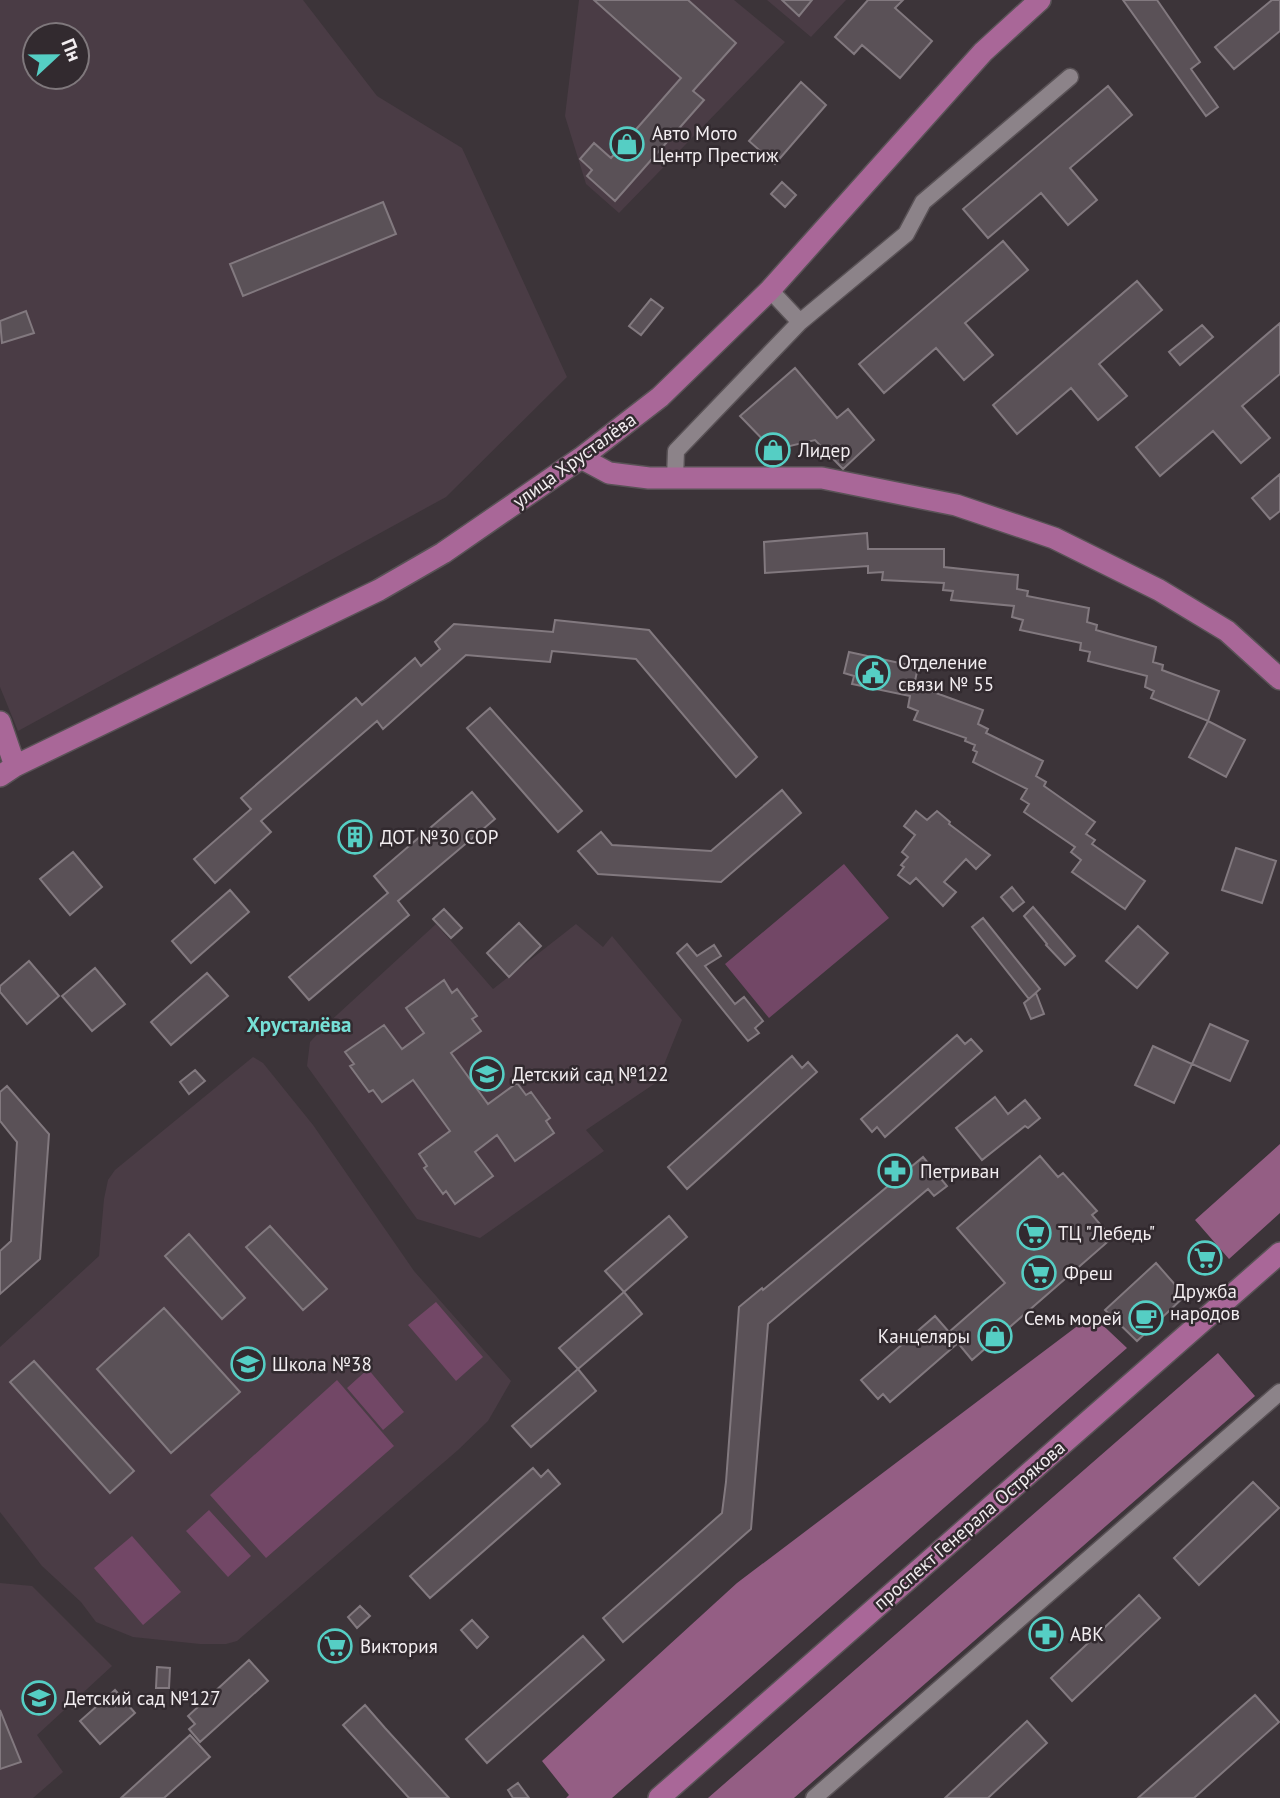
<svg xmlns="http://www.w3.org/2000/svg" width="1280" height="1798" viewBox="0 0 1280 1798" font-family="'PT Sans',sans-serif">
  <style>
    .built { fill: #4a3c45; fill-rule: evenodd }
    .green { fill: #724766 }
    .forest { fill: #945e84 }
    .building { fill: #5a5157; stroke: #82797f; stroke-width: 2 }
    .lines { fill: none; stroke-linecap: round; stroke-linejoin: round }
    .minor-casing { stroke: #595256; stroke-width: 19 }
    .major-casing { stroke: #595256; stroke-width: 24 }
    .minor { stroke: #8c8389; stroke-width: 16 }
    .major { stroke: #a96798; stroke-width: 21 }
    .labels { text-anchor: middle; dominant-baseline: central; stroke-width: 5; stroke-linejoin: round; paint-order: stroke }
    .poi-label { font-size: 19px; fill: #f2edf0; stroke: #322a2f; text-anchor: start }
    .street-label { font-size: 19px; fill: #f2edf0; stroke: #322a2f }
    .neighbourhood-label { font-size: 21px; font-weight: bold; fill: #76e0d7; stroke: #322a2f }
  </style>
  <rect width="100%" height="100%" fill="#3c3439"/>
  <path class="built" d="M 0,0 L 303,0 L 377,96 L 462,148 L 567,377 L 446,497 L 18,731 L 0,687 ZM 35,35 L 77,35 L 77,77 L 35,77 Z
    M 579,0 L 734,0 L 785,42 L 619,213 L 586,184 L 565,116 Z
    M 767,0 L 846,0 L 811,37 Z
    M 436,924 L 493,989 L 576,924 L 603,947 L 612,936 L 682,1020 L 657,1082 L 586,1130 L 604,1151 L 480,1238 L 417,1219 L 307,1066 L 310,1042 L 326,1025 Z
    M 253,1057 L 263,1063 L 313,1125 L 414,1271 L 511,1381 L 488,1421 L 458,1450 L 237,1641 L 226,1644 L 200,1644 L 133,1637 L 96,1622 L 81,1602 L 42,1566 L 0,1512 L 0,1347 L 99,1256 L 104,1199 L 108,1180 L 115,1170 Z
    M 0,1583 L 32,1586 L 112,1666 L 37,1735 L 63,1772 L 33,1798 L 0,1798 Z"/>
  <path class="green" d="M 844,864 L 889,918 L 769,1018 L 725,964 Z
    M 436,1302 L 483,1357 L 456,1381 L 408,1325 Z
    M 368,1369 L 404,1412 L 383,1430 L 347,1388 Z
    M 337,1380 L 394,1446 L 266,1558 L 210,1495 Z
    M 209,1510 L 251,1556 L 228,1577 L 186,1531 Z
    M 132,1536 L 181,1592 L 143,1625 L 94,1568 Z"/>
  <path class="forest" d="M 1280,1144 L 1280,1213 L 1229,1259 L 1195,1220 Z
    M 1092,1315 L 1127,1348 L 612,1798 L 566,1798 L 569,1795 L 542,1761 L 737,1583 Z
    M 1218,1353 L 1255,1396 L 794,1798 L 708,1798 Z"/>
  <path class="building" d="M 594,0 L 688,0 L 736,43 L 693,91 L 704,100 L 615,201 L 587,176 L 592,170 L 580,159 L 594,143 L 611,158 L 681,78 Z
    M 782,0 L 812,0 L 799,16 Z
    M 868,0 L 903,0 L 895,8 L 932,41 L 900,78 L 862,45 L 854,54 L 835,37 Z
    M 1123,0 L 1157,0 L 1200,62 L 1191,69 L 1218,107 L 1206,116 Z
    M 1272,0 L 1280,0 L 1280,31 L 1234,69 L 1215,47 Z
    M 801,82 L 826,105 L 775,164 L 749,141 Z
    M 1108,86 L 1132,115 L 1070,168 L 1097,200 L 1068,225 L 1041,193 L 988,238 L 963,209 Z
    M 782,182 L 796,195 L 785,207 L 771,194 Z
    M 383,202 L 396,234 L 243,296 L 230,264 Z
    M 1003,241 L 1028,270 L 965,323 L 993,355 L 964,380 L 936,348 L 884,393 L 859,364 Z
    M 1137,281 L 1162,310 L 1099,364 L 1127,396 L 1098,420 L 1071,388 L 1017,434 L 993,405 Z
    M 651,299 L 663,308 L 641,335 L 629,326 Z
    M 26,311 L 34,333 L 2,343 L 0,321 Z
    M 1280,323 L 1280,374 L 1242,406 L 1270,438 L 1241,463 L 1213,431 L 1160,476 L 1136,447 Z
    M 1202,325 L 1213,337 L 1180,365 L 1169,352 Z
    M 795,368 L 837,418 L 848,409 L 874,440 L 843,469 L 815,440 L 773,450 L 740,416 Z
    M 1280,474 L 1280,511 L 1270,519 L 1252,498 Z
    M 867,533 L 868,549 L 944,549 L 944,567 L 1018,575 L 1017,589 L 1028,591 L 1027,596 L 1089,608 L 1087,622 L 1097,625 L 1096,630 L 1156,647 L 1153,662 L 1163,665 L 1162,670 L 1219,691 L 1208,721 L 1151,698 L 1154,691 L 1145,687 L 1147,676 L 1088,661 L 1090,652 L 1080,650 L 1081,643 L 1020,630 L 1023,620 L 1012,617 L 1014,606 L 951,600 L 953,591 L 943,590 L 944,583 L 882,580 L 883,572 L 868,573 L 868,566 L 765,573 L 764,542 Z
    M 555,620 L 649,630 L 757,757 L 736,777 L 636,659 L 552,651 L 550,662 L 466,655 L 383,729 L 377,721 L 261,821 L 271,832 L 215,883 L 194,859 L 251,809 L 241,798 L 356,698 L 362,705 L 415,658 L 421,666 L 440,649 L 435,642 L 454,624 L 553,632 Z
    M 849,652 L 918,667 L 915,681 L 926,685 L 925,689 L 983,710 L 978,724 L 988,729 L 986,733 L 1043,761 L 1036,776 L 1046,782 L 1044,786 L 1095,822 L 1086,834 L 1095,840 L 1092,844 L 1145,881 L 1125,909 L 1072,872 L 1081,860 L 1071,852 L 1075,847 L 1024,812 L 1029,804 L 1021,799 L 1027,789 L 973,762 L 977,752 L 973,750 L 975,745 L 965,741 L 966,738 L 914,720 L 918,711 L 908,707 L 910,696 L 852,684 L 854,676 L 844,673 Z
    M 490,708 L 582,811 L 558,832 L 467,728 Z
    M 1208,721 L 1245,740 L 1226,777 L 1189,757 Z
    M 782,790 L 801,813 L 721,882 L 598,874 L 578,851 L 601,832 L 612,845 L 711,851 Z
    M 472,792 L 495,819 L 398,901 L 409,915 L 309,1000 L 289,977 L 388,893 L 374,876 Z
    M 916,811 L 927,820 L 937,811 L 950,822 L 949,824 L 990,855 L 976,869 L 966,859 L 944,882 L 956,892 L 943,906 L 916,878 L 910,884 L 898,875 L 904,867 L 901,865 L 908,857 L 902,852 L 915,835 L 904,826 Z
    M344 839a11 11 0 1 1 22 0a11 11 0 1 1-22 0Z
    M 1236,848 L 1276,861 L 1262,903 L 1222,890 Z
    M 73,852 L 102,887 L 70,915 L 40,879 Z
    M 1012,887 L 1024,902 L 1013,911 L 1001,897 Z
    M 230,890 L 249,912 L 191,963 L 172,941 Z
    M 1033,907 L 1075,956 L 1065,965 L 1046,945 L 1047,944 L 1024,916 Z
    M 444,909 L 462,928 L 451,938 L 433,919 Z
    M 983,918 L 1040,989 L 1029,999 L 972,927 Z
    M 519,923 L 541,946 L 509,977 L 487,953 Z
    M 1138,926 L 1168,953 L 1137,988 L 1106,961 Z
    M 687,944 L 697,956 L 714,945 L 721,956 L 705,966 L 735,1004 L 744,997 L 763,1021 L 755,1028 L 759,1033 L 748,1041 L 677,953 Z
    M 29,961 L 59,996 L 27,1024 L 0,992 L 0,986 Z
    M 95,968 L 125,1004 L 92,1031 L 62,996 Z
    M 207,973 L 228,996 L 171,1045 L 151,1022 Z
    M 444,980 L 452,993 L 457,989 L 477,1016 L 472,1019 L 481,1031 L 451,1053 L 488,1104 L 517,1083 L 526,1095 L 531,1092 L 550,1118 L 546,1121 L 554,1133 L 515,1161 L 497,1135 L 475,1152 L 493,1176 L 455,1204 L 446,1191 L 443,1194 L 424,1168 L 427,1166 L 419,1154 L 450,1131 L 413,1080 L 382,1102 L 373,1090 L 369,1092 L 350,1066 L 354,1064 L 345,1052 L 384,1025 L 402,1049 L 424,1033 L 406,1008 Z
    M 1036,993 L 1044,1014 L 1031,1019 L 1024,1003 Z
    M 1210,1024 L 1248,1041 L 1230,1081 L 1192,1064 Z
    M 957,1035 L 965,1044 L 971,1039 L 982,1051 L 885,1137 L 877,1127 L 872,1132 L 861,1119 Z
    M 1153,1046 L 1192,1064 L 1174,1103 L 1135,1085 Z
    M 792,1056 L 802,1068 L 808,1062 L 817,1072 L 687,1189 L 668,1167 Z
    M 195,1070 L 205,1081 L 189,1094 L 180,1082 Z
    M 7,1086 L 49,1134 L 40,1259 L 0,1294 L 0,1251 L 11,1241 L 17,1142 L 0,1121 L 0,1092 Z
    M 995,1097 L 1008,1114 L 1025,1100 L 1040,1118 L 1028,1128 L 1025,1126 L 982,1160 L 956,1128 Z
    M 1040,1156 L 1058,1177 L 1063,1173 L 1097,1211 L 1092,1215 L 1112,1238 L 972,1360 L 958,1343 L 890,1402 L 883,1394 L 878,1399 L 861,1380 L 935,1316 L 949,1332 L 1005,1283 L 957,1228 Z
    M 923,1157 L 947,1186 L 934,1196 L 928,1189 L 768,1324 L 751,1529 L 623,1642 L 603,1618 L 722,1513 L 726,1482 L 739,1307 L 762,1288 L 763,1290 Z
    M 669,1216 L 687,1237 L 624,1292 L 605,1271 Z
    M 270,1226 L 327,1289 L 303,1310 L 246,1247 Z
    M 189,1234 L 245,1298 L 222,1319 L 165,1256 Z
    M 1156,1263 L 1185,1296 L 1137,1341 L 1105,1310 Z
    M 624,1292 L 642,1314 L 578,1369 L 559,1348 Z
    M 164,1308 L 240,1392 L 171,1453 L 97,1369 Z
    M 34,1361 L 134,1471 L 110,1493 L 10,1382 Z
    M 578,1369 L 596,1391 L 531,1447 L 512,1426 Z
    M 533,1468 L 541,1477 L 548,1470 L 560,1484 L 430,1598 L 410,1576 Z
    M 1253,1482 L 1279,1508 L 1199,1585 L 1174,1558 Z
    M 1139,1595 L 1160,1618 L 1072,1701 L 1051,1678 Z
    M 360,1606 L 370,1616 L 357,1628 L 348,1617 Z
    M 472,1620 L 488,1637 L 477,1648 L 461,1630 Z
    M 583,1636 L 604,1660 L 487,1763 L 466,1739 Z
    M 249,1660 L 268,1681 L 200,1742 L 189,1729 L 195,1724 L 188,1716 Z
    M 157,1667 L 170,1668 L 169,1688 L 156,1688 Z
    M 115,1690 L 135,1713 L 100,1744 L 80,1721 Z
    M 1255,1695 L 1279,1722 L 1194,1798 L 1138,1798 Z
    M 365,1705 L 385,1728 L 449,1798 L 409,1798 L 343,1725 Z
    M 0,1710 L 21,1762 L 0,1769 Z
    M 1027,1721 L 1047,1743 L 988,1798 L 945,1798 Z
    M 190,1735 L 210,1757 L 164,1798 L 121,1798 Z
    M 518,1783 L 529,1798 L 513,1798 L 508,1790 Z"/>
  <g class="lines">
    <defs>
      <path id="minor" d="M 770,290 L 800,322 L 906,234 L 923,202 L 1070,77
        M 675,478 L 676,451 L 800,322
        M 814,1798 L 1280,1392"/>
      <path id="major" d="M 581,458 L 609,473 L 649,478 L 822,478 L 956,505 L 1054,538 L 1159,590 L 1227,631 L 1280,679
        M 0,722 L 15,766
        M 0,776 L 15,766 L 379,590 L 443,553 L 581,458 L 660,397 L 770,290 L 983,52 L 1040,0
        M 659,1798 L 1280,1253"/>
    </defs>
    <use href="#minor" class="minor-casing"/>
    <use href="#major" class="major-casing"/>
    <use href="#minor" class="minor"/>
    <use href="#major" class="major"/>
  </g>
  <defs>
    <symbol id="shop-ring" viewBox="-11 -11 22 22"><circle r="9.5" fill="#322a2f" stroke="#55cec4" stroke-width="1.5"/><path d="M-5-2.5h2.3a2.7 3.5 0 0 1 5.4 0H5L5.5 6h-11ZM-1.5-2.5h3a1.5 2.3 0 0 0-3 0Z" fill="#55cec4"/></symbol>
    <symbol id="civic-ring" viewBox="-11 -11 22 22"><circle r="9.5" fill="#322a2f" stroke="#55cec4" stroke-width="1.5"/><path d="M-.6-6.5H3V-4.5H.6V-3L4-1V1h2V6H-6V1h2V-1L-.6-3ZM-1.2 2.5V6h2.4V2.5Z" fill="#55cec4"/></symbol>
    <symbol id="building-ring" viewBox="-11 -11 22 22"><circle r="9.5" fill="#322a2f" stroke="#55cec4" stroke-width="1.5"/><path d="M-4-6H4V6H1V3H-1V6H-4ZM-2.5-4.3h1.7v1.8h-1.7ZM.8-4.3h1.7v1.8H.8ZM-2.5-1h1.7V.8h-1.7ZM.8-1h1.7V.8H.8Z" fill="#55cec4"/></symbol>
    <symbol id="school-ring" viewBox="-11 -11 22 22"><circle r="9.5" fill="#322a2f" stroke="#55cec4" stroke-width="1.5"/><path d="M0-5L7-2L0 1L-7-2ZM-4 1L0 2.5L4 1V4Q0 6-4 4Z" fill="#55cec4"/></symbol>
    <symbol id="pharmacy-ring" viewBox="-11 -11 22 22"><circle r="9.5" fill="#322a2f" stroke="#55cec4" stroke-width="1.5"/><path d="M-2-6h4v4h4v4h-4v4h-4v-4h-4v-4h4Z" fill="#55cec4"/></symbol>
    <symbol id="supermarket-ring" viewBox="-11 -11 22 22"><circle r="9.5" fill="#322a2f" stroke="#55cec4" stroke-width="1.5"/><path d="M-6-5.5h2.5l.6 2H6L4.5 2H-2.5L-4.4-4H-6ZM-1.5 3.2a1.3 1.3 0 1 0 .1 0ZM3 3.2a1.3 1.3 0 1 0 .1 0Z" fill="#55cec4"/></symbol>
    <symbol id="cafe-ring" viewBox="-11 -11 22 22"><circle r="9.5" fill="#322a2f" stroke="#55cec4" stroke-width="1.5"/><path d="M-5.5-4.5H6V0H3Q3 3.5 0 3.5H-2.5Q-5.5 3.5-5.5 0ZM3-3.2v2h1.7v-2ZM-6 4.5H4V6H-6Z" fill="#55cec4"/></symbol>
  </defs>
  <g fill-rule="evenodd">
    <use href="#shop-ring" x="608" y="125" width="38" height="38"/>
    <use href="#shop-ring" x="754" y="431" width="38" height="38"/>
    <use href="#civic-ring" x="854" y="654" width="38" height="38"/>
    <use href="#building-ring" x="336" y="818" width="38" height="38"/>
    <use href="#school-ring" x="468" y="1055" width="38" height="38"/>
    <use href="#pharmacy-ring" x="876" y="1152" width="38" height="38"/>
    <use href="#supermarket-ring" x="1015" y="1214" width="38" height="38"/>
    <use href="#supermarket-ring" x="1186" y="1239" width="38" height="38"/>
    <use href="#supermarket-ring" x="1020" y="1254" width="38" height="38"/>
    <use href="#cafe-ring" x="1127" y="1299" width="38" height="38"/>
    <use href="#shop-ring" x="976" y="1317" width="38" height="38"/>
    <use href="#school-ring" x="229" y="1345" width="38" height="38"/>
    <use href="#pharmacy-ring" x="1027" y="1615" width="38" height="38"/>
    <use href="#supermarket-ring" x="316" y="1627" width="38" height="38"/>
    <use href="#school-ring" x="20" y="1679" width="38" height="38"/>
  </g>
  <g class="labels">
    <g class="poi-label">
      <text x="652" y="133">Авто Мото<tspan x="652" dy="22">Центр Престиж</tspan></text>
      <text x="798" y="450">Лидер</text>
      <text x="898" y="662">Отделение<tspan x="898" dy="22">связи № 55</tspan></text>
      <text x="380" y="837">ДОТ №30 СОР</text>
      <text x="512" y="1074">Детский сад №122</text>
      <text x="920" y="1171">Петриван</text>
      <text x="1058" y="1233">ТЦ "Лебедь"</text>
      <text x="1064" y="1273">Фреш</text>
      <text x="1205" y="1291" text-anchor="middle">Дружба<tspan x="1205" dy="22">народов</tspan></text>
      <text x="1122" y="1318" text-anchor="end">Семь морей</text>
      <text x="970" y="1336" text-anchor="end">Канцеляры</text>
      <text x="272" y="1364">Школа №38</text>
      <text x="1070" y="1634">АВК</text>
      <text x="360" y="1646">Виктория</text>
      <text x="64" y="1698">Детский сад №127</text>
    </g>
    <g class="street-label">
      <text transform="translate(574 460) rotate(-36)">улица Хрусталёва</text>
      <text transform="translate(969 1525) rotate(-41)">проспект Генерала Острякова</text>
    </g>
    <g class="neighbourhood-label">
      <text x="299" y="1024">Хрусталёва</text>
    </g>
  </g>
  <g transform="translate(56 56) rotate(68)"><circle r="33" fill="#322a2f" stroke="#7f787c" stroke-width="2"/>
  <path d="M0-5L12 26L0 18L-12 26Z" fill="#55cec4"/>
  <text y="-10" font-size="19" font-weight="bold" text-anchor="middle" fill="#f2edf0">Пн</text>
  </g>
</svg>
